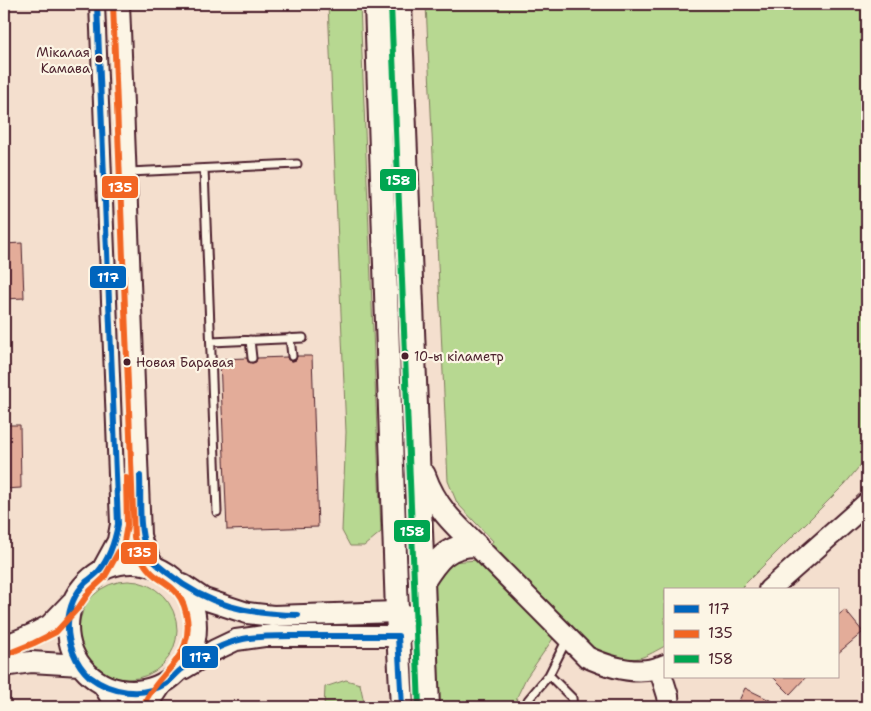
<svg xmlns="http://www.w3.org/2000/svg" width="871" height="711" viewBox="0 0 871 711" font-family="'Shantell Sans',sans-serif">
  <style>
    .green { fill: #b7d891; stroke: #807c5e }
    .building { fill: #e3ac99; stroke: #4a1f2b }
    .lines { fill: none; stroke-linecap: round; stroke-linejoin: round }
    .lane-casing { stroke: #4a1f2b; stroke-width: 11 }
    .street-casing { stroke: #4a1f2b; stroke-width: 18 }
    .secondary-casing { stroke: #4a1f2b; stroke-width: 24 }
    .primary-casing { stroke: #4a1f2b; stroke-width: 26 }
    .lane { stroke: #fcf5e5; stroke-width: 7 }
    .street { stroke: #fcf5e5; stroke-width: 14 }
    .secondary { stroke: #fcf5e5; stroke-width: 20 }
    .primary { stroke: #fcf5e5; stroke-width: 22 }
    .bus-1-casing { stroke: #fcf5e5; stroke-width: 10 }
    .bus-2-casing { stroke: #fcf5e5; stroke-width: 10 }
    .bus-3-casing { stroke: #fcf5e5; stroke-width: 10 }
    .bus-1 { stroke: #0065bd; stroke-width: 6 }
    .bus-2 { stroke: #f26522; stroke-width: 6 }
    .bus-3 { stroke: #00a651; stroke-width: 6 }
    .bus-dot { fill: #4a1f2b; stroke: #fcf5e5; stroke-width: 2 }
    .labels { text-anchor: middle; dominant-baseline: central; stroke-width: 4.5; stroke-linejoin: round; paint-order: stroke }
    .bus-label { font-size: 13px; fill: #4a1f2b; stroke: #fcf5e5; text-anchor: start }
    .line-badge { stroke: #fcf5e5; stroke-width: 2 }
    .badge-label { font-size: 14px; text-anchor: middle; font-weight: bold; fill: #fff }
  </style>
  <rect width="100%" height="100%" fill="#f4dfce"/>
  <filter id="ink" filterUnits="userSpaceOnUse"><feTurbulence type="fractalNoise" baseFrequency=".02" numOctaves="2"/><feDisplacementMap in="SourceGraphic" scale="10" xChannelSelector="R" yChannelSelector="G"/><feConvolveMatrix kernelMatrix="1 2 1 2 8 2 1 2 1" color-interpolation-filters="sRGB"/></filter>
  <g filter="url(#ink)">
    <path class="green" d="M 328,4 L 360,4 L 381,532 L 364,546 L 350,546 L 342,531 L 346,432 Z
      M 426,4 L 867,4 L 867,457 L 845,484 L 739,590 L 665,590 L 665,646 C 657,650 648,656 639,658 C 608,665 585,643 563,624 L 526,678 L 517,697 L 515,707 L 438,707 L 430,585 L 450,562 L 478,560 L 493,541 L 457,503 L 448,481 Z
      M79 630a49 49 0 1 1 98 0a49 49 0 1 1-98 0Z
      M 346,680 L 360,684 L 365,707 L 324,707 L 325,687 Z"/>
    <path class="building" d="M 22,243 L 24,298 L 4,299 L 4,244 Z
      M 297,356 L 312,356 L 318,527 L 227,530 L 220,359 L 247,358 L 248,362 L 252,363 L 256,362 L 257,358 L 287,357 L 288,360 L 292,361 L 296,360 Z
      M 4,425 L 20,425 L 21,488 L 4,489 Z
      M 845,610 L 863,632 L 837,654 L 837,616 Z
      M 773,677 L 806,677 L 790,694 Z
      M 745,688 L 784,707 L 736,707 Z"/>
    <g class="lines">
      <defs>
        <path id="lane" d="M 204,169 L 217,512
          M 129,172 L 297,164
          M 290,338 L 292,356
          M 250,340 L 252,358
          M 211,342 L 303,338
          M 549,675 L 572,698 L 573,707
          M 529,707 L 528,700 L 549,675 L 567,639"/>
        <path id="street" d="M 122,4 L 143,535 C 146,549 151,558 160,569
          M 97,573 L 115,540 L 118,524 L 97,4
          M 98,682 L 113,707
          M 152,707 L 154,701 L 166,683"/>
        <path id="secondary" d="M 476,545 L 587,657 C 611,668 640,677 665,665
          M68 627a64 64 0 1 1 128 0a64 64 0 1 1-128 0Z
          M 183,585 L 204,599 L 247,613 L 273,616 L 397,612 L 412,617
          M 769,590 L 867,503
          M 4,646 L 31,635 L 50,625 L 72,602
          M 4,666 L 31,662 L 80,665
          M 659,667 L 668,696 L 669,707
          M 183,669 L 215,650 L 236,640 L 264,636 L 398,636 L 424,621"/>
        <path id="primary" d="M 376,4 L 397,612 L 402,707
          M 400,4 L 428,707
          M 424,475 C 435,506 452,522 476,545
          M 423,582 C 437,560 447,545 476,545"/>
      </defs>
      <use href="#lane" class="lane-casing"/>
      <use href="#street" class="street-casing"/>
      <use href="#secondary" class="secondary-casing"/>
      <use href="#primary" class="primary-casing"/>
      <use href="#lane" class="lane"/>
      <use href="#street" class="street"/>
      <use href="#secondary" class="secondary"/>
      <use href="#primary" class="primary"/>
      <defs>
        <path id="bus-1" d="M 97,4 L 118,524 C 115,541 109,559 98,572 C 94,576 90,579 86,582 C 75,593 69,607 68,623 C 67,642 75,664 90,677 C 111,693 142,698 165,684 C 172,680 176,673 182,669 C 200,656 221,644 243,639 C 264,635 286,636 307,636 C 337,636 368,636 398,636 L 402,707
          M 140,476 C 141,499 138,526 146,549 C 150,560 160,567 169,574 C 207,605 250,615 298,615"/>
        <path id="bus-2" d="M 113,4 L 134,537 C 137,549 141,562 150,571 C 156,578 164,581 171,587 C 187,600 191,626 185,644 C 178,666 154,680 144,704
          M 7,654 L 34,643 L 56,632 L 79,607 L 90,591 L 104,578 L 124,542 L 127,525 L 126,478"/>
        <path id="bus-3" d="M 391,4 L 419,707"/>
      </defs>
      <use href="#bus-1" class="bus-1-casing"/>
      <use href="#bus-2" class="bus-2-casing"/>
      <use href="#bus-3" class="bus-3-casing"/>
      <use href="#bus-1" class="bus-1"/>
      <use href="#bus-2" class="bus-2"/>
      <use href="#bus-3" class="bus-3"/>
    </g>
  </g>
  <g class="bus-dot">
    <circle cx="99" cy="59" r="4.5"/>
    <circle cx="405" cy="356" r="4.5"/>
    <circle cx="127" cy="362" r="4.5"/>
  </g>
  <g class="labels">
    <g class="bus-label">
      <text x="90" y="52" text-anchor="end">Мікалая<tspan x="90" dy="16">Камава</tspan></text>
      <text x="414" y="356">10-ы кіламетр</text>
      <text x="136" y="362">Новая Баравая</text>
    </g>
  </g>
  <g class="line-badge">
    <rect x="379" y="168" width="38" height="24" rx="5" fill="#00a651"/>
    <rect x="101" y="175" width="38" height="24" rx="5" fill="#f26522"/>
    <rect x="89" y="265" width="38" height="24" rx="5" fill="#0065bd"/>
    <rect x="393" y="519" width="38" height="24" rx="5" fill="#00a651"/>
    <rect x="120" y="541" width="38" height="24" rx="5" fill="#f26522"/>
    <rect x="181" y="645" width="38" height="24" rx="5" fill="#0065bd"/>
  </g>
  <g class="badge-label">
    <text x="398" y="185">158</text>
    <text x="120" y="192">135</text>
    <text x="108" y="282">117</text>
    <text x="412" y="536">158</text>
    <text x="139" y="557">135</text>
    <text x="200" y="662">117</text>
  </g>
  <rect width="871" height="711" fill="none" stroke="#fcf5e5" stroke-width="20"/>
  <rect x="10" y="10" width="851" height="691" fill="none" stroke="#4a1f2b" stroke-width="2" filter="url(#ink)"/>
  <rect x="664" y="588" width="175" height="90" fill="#fcf5e5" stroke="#b59f9b"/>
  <rect x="674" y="605" width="25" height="8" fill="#0065bd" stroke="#b59f9b"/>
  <text x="708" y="614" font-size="15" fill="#4a1f2b">117</text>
  <rect x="674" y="630" width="25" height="8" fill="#f26522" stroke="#b59f9b"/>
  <text x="708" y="638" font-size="15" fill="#4a1f2b">135</text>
  <rect x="674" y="655" width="25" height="8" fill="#00a651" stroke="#b59f9b"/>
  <text x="708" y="664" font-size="15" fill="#4a1f2b">158</text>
</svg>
